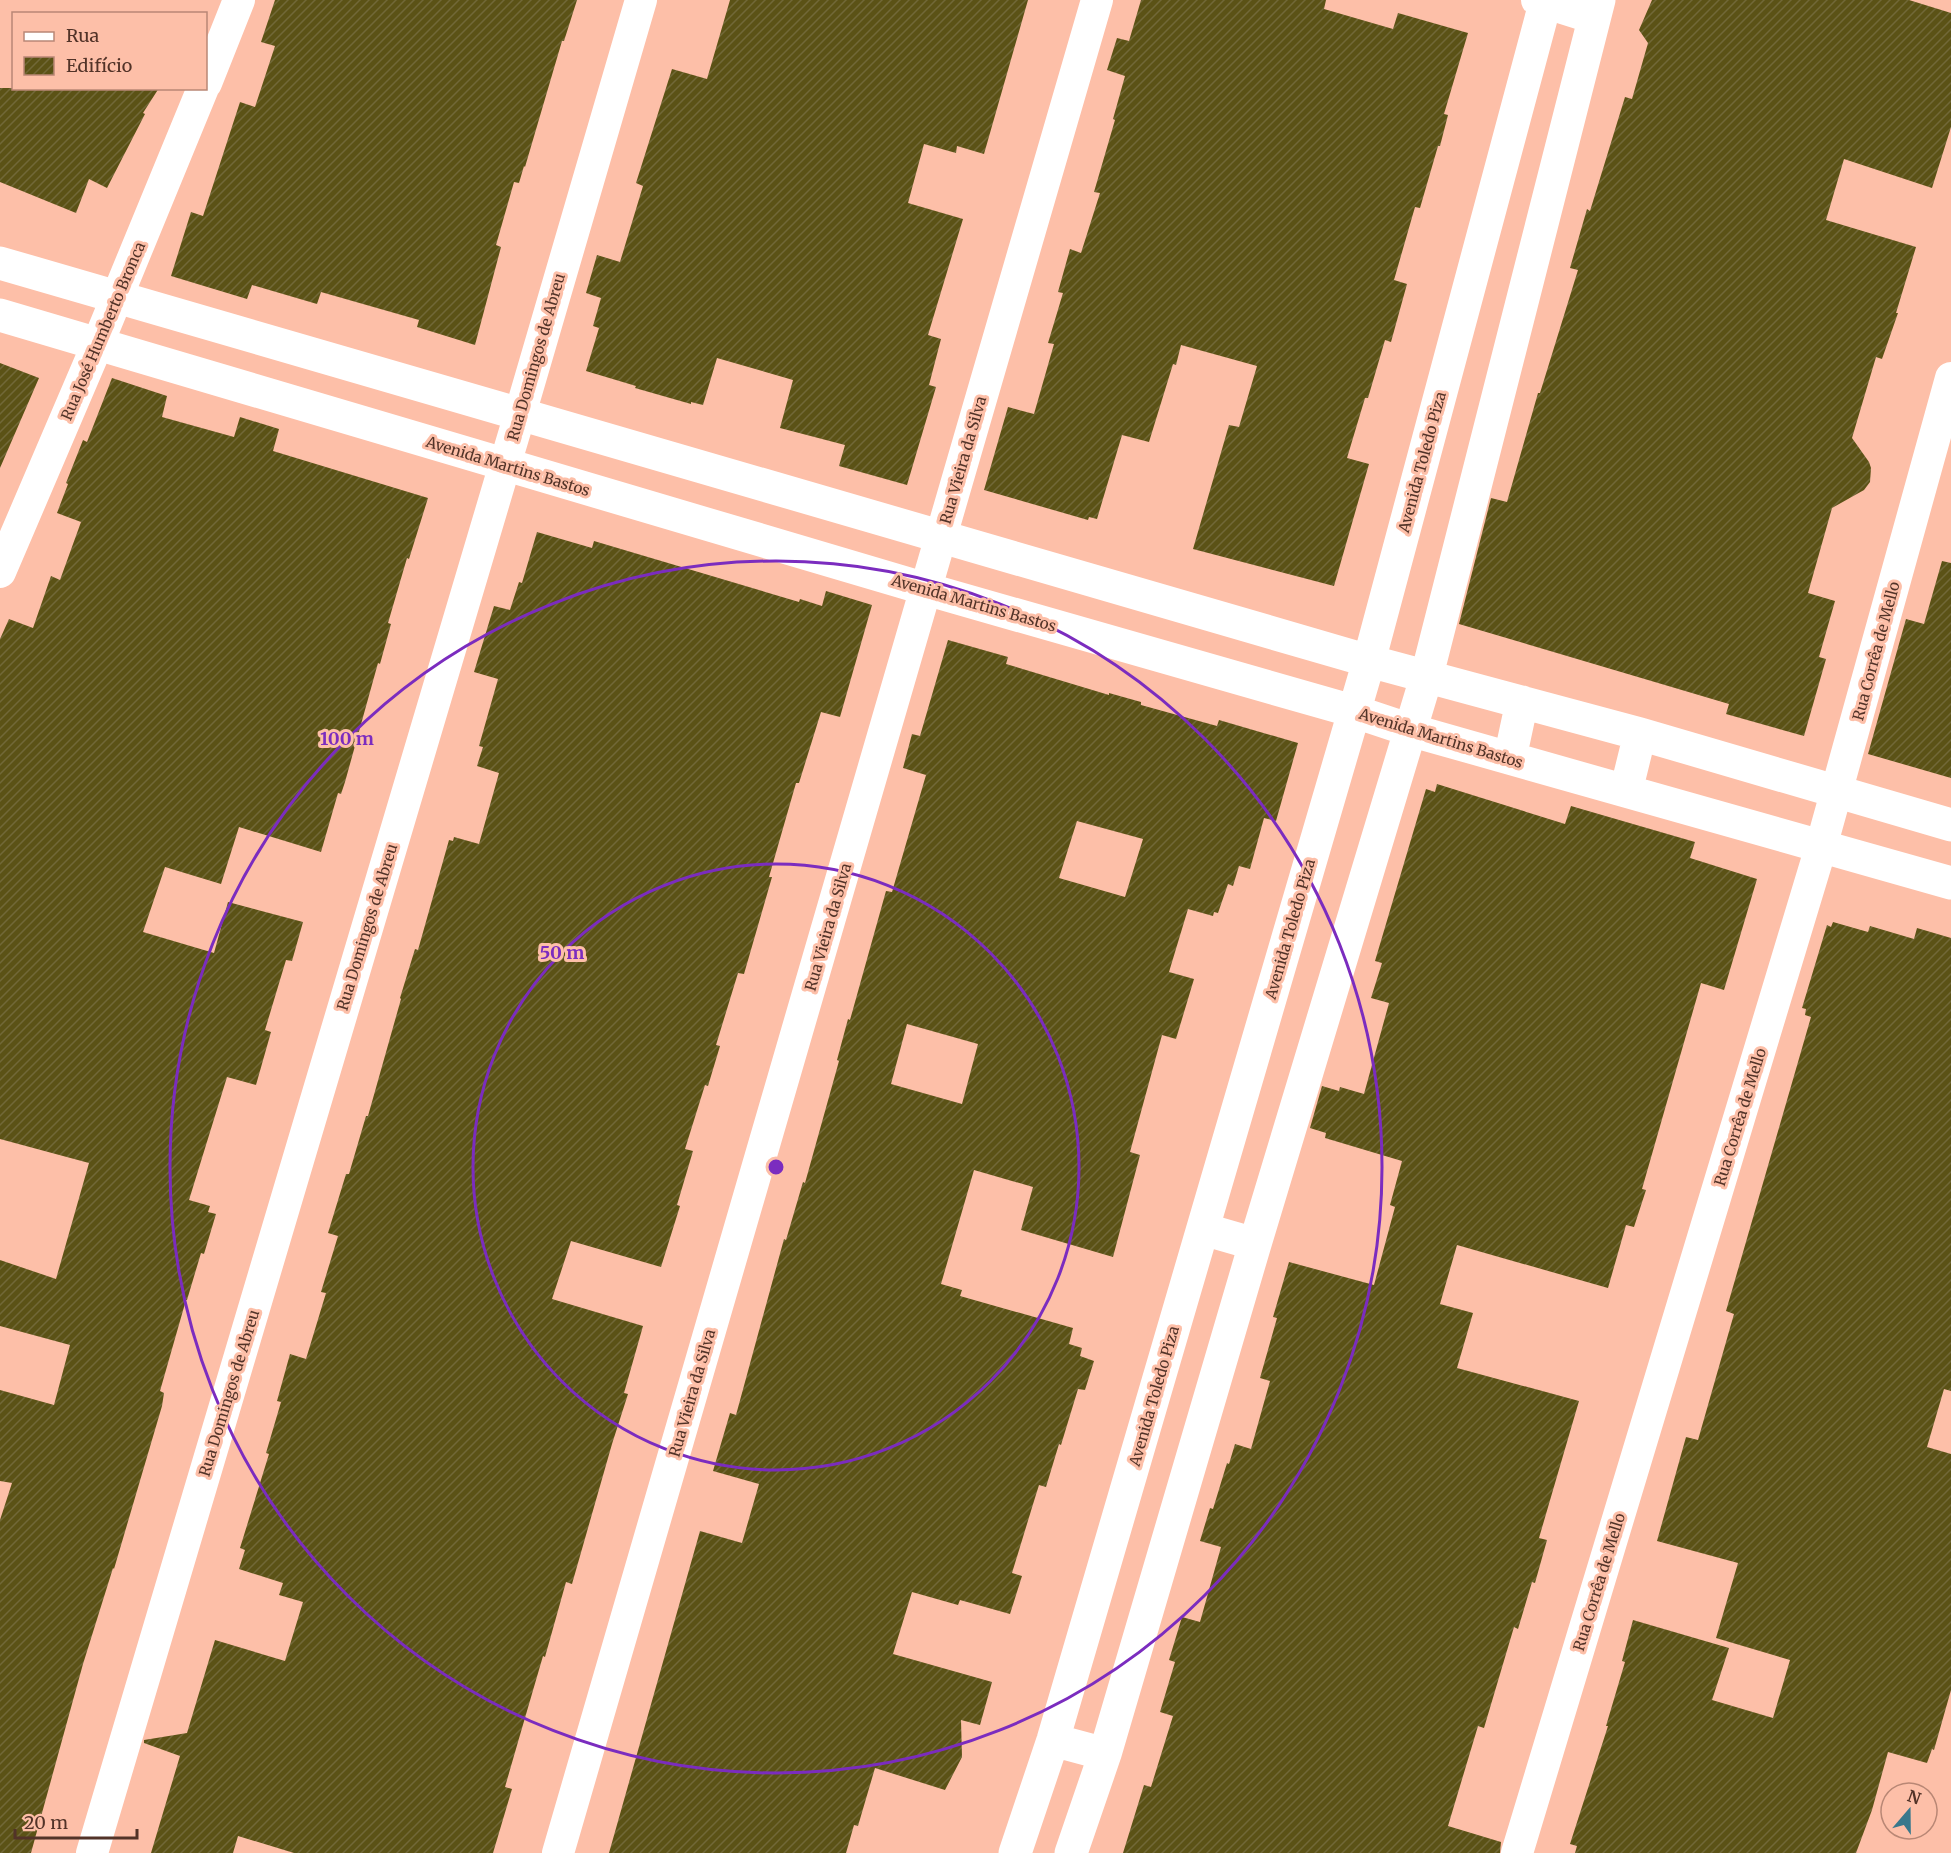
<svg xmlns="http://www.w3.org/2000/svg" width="1951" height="1853" viewBox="0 0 1951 1853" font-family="Merriweather,serif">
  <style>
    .building { fill: url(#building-hatch); fill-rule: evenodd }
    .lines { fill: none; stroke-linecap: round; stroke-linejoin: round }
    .street { stroke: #fff; stroke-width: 32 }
    .secondary { stroke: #fff; stroke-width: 33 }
    .ring { fill: none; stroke: #7b2cbf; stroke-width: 3 }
    .labels { text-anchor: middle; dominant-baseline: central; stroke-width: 6; stroke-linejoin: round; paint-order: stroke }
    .street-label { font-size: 15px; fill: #523328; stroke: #fdbfa8 }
    .centre { fill: #7b2cbf; stroke: #fdbfa8; stroke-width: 3 }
    .ring-label { font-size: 18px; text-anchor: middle; font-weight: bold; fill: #7b2cbf; stroke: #fdbfa8; stroke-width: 6; stroke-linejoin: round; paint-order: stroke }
  </style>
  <defs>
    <pattern id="building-hatch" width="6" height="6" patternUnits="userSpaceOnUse" patternTransform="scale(1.5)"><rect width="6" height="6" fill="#5b5216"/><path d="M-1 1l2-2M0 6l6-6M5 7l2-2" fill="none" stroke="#716838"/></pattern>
  </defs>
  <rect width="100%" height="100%" fill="#fdbfa8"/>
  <path class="building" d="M 275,0 L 577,0 L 564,41 L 562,41 L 525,167 L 524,166 L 519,183 L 514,182 L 496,245 L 501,247 L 475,345 L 417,327 L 419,320 L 321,292 L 317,304 L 252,285 L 247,299 L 171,276 L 191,212 L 203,216 L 240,102 L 255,107 L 275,46 L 261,42 Z
    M 730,0 L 1028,0 L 984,154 L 957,146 L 956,153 L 924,144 L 908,203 L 963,219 L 928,335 L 941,339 L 929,385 L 936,387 L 907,485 L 839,466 L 845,445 L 780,428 L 793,380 L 717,358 L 703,405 L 691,402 L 691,404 L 635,388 L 636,386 L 586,371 L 599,328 L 593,326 L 601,298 L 586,293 L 597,255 L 620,262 L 643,186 L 636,183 L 672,69 L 707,79 Z
    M 1141,0 L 1326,0 L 1324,9 L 1393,29 L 1398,13 L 1468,33 L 1444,114 L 1448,115 L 1440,146 L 1438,146 L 1420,208 L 1415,207 L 1394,280 L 1407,284 L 1391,342 L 1385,340 L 1368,398 L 1365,398 L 1347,458 L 1369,464 L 1334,586 L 1193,549 L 1229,425 L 1239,427 L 1257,366 L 1181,345 L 1176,365 L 1173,364 L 1149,442 L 1122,435 L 1097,519 L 1089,517 L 1088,520 L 984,490 L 1008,407 L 1034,414 L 1054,344 L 1048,343 L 1063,293 L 1058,292 L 1070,249 L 1081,253 L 1100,193 L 1094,192 L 1115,120 L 1113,119 L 1125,76 L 1107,70 L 1117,38 L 1129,41 Z
    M 1652,0 L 1909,0 L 1951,13 L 1951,127 L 1932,188 L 1844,159 L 1826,220 L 1916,247 L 1896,313 L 1898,313 L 1882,359 L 1876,357 L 1852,438 L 1869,462 L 1871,468 L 1870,482 L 1864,490 L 1832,508 L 1808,593 L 1835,601 L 1819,657 L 1826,659 L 1804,736 L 1726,714 L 1729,704 L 1459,624 L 1491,498 L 1507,502 L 1538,393 L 1540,393 L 1578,270 L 1570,268 L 1587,209 L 1590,211 L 1625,97 L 1632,99 L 1648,43 L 1639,30 Z
    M 0,88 L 159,88 L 143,113 L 145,114 L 107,188 L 89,179 L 76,213 L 0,182 Z
    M 0,363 L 39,378 L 0,468 Z
    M 112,378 L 167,396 L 162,417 L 234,437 L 240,417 L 279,429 L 273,451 L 428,498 L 409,559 L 407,558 L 388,623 L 391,624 L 380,664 L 378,663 L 345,782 L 341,794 L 338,793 L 321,852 L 239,827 L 221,884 L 165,867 L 143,932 L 214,953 L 228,902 L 303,922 L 292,961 L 286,960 L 265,1030 L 271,1032 L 256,1085 L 227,1077 L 189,1200 L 210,1206 L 208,1212 L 216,1214 L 204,1254 L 201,1253 L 187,1300 L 186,1300 L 160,1391 L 164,1393 L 162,1406 L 114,1569 L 113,1568 L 83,1664 L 31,1853 L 0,1853 L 0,1520 L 12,1483 L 0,1481 L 0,1390 L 54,1405 L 70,1345 L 0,1326 L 0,1260 L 56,1279 L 89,1163 L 0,1139 L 0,639 L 9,619 L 33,628 L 51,576 L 60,580 L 81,522 L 57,513 L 68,484 L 66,483 L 83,440 L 87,442 Z
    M 537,532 L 592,548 L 594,541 L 799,602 L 800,599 L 822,606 L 826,591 L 872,605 L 840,717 L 821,712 L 799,783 L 796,783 L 769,877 L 772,877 L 744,974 L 738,973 L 716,1045 L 720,1046 L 708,1086 L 705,1085 L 685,1149 L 693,1151 L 677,1205 L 680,1206 L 661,1267 L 571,1241 L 552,1299 L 643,1326 L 624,1393 L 628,1394 L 612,1444 L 572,1584 L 566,1582 L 545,1657 L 543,1656 L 520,1735 L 505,1787 L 512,1789 L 493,1853 L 294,1853 L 238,1836 L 233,1853 L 151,1853 L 180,1756 L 144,1743 L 144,1740 L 187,1733 L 215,1640 L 285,1661 L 303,1602 L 279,1595 L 283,1583 L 239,1569 L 245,1550 L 240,1548 L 269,1454 L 266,1453 L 281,1402 L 277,1401 L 290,1354 L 306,1359 L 326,1293 L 321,1292 L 338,1236 L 328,1233 L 346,1174 L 349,1174 L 366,1116 L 368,1116 L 401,999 L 400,998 L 415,949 L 418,950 L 449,840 L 453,841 L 454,837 L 479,844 L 499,773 L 477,766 L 483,747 L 479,746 L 498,679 L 474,672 L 494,606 L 510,610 L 519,582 L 522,583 Z
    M 1942,561 L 1951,563 L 1951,778 L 1868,754 L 1906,619 L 1924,624 Z
    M 948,640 L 1008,657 L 1006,664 L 1109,695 L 1109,693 L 1141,702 L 1141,705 L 1217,726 L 1219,720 L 1298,743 L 1276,821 L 1264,818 L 1250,869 L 1239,866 L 1233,886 L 1228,884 L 1218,913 L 1214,912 L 1213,916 L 1188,909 L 1169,972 L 1194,979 L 1176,1039 L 1162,1035 L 1130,1152 L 1140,1155 L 1113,1257 L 1021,1230 L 1033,1187 L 974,1170 L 941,1284 L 962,1290 L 960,1296 L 1073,1328 L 1069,1344 L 1082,1348 L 1080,1356 L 1094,1361 L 1085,1390 L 1078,1389 L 1061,1445 L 1059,1444 L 1046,1487 L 1039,1485 L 1034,1501 L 1012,1573 L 1022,1576 L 1010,1614 L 960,1600 L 958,1605 L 912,1592 L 893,1654 L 992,1682 L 980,1725 L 961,1720 L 962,1757 L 945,1790 L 875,1768 L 858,1826 L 854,1825 L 846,1853 L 609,1853 L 700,1531 L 742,1543 L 759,1484 L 713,1471 L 730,1413 L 736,1415 L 784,1239 L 786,1240 L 803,1182 L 805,1183 L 839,1061 L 837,1060 L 848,1019 L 850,1020 L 886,891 L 892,892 L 926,775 L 903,768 L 912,734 L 920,736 ZM 1077,821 L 1143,839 L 1125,897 L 1059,878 ZM 907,1024 L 978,1044 L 962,1104 L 891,1084 Z
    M 1437,784 L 1565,824 L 1571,806 L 1695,842 L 1690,858 L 1757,879 L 1724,990 L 1701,983 L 1642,1189 L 1646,1190 L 1634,1227 L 1626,1225 L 1608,1288 L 1457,1245 L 1440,1304 L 1473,1313 L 1457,1368 L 1579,1401 L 1539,1538 L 1547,1540 L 1535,1583 L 1532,1582 L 1518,1629 L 1514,1627 L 1484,1728 L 1478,1726 L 1448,1826 L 1501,1842 L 1500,1853 L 1123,1853 L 1144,1785 L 1151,1787 L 1173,1716 L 1160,1712 L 1175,1662 L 1169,1660 L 1182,1617 L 1200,1622 L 1221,1547 L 1200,1541 L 1210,1508 L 1213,1509 L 1227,1463 L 1229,1464 L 1235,1444 L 1251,1449 L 1270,1381 L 1260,1378 L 1277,1318 L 1273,1317 L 1289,1262 L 1374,1285 L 1395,1207 L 1390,1205 L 1402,1161 L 1325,1138 L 1326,1133 L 1310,1128 L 1322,1086 L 1339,1091 L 1340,1087 L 1364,1094 L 1389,1003 L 1371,998 L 1382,963 L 1375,961 L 1426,789 L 1435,792 Z
    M 1833,922 L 1868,932 L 1870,926 L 1914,939 L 1917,928 L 1951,938 L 1951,1391 L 1944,1389 L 1927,1447 L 1951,1454 L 1951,1690 L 1934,1750 L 1932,1749 L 1927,1763 L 1888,1752 L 1872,1810 L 1856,1853 L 1575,1853 L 1577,1846 L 1570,1844 L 1608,1726 L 1606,1726 L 1625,1662 L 1622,1661 L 1633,1620 L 1729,1648 L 1712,1700 L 1773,1718 L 1790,1660 L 1716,1638 L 1738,1563 L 1657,1541 L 1686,1437 L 1698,1440 L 1734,1314 L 1726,1311 L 1811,1017 L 1805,1015 L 1806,1009 L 1802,1008 L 1827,925 L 1831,927 Z"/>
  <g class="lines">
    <path class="street" d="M 1537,0 L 1594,18
      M 206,83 L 239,0
      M 0,572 L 98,343 L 203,88
      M 92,1853 L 520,414 L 641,0
      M 558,1853 L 1097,0
      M 1517,1853 L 1821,847 L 1951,378"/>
    <path class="secondary" d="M 0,263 L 1369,661 L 1640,734 L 1951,825
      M 0,315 L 926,589 L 1353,711 L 1410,730 L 1951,883
      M 1510,758 L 1522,702
      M 1626,791 L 1640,734
      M 1203,1229 L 1255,1244
      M 1053,1740 L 1105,1754
      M 1015,1853 L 1053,1740 L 1369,661 L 1546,0
      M 1071,1853 L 1105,1754 L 1255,1244 L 1427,675 L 1599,0"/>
  </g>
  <g class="ring">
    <circle cx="776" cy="1167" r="303"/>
    <circle cx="776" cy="1167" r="606"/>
  </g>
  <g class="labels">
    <g class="street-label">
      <text transform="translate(103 331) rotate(-67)">Rua José Humberto Bronca</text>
      <text transform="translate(536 357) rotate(-74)">Rua Domingos de Abreu</text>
      <text transform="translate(963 460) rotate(-74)">Rua Vieira da Silva</text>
      <text transform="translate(1422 462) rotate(-75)">Avenida Toledo Piza</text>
      <text transform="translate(508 466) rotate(17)">Avenida Martins Bastos</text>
      <text transform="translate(974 603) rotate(16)">Avenida Martins Bastos</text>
      <text transform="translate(1876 651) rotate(-75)">Rua Corrêa de Mello</text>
      <text transform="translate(1441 738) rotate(17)">Avenida Martins Bastos</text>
      <text transform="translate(367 927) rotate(-73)">Rua Domingos de Abreu</text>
      <text transform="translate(828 927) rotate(-74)">Rua Vieira da Silva</text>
      <text transform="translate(1290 929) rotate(-74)">Avenida Toledo Piza</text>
      <text transform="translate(1740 1117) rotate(-73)">Rua Corrêa de Mello</text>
      <text transform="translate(229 1393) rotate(-73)">Rua Domingos de Abreu</text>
      <text transform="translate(692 1393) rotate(-74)">Rua Vieira da Silva</text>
      <text transform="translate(1154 1396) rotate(-74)">Avenida Toledo Piza</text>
      <text transform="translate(1599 1582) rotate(-73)">Rua Corrêa de Mello</text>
    </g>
  </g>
  <circle cx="776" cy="1167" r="9" class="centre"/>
  <g class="ring-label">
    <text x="347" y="745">100 m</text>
    <text x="562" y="959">50 m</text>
  </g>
  <rect x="12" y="12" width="195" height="78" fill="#fdbfa8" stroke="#b98775" stroke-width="1.5"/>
  <rect x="24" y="32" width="30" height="9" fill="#ffffff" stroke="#b98775" stroke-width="1.5"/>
  <text x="66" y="42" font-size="18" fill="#523328">Rua</text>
  <rect x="24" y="57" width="30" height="18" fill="url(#building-hatch)" stroke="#b98775" stroke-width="1.5"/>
  <text x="66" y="72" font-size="18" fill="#523328">Edifício</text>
  <g transform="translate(1909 1811) rotate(20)"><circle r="28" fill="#fdbfa8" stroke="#b98775" stroke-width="1.5"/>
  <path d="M0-4.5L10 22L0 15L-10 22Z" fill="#38788c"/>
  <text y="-9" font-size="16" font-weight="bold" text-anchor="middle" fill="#523328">N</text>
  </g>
  <path d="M15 1829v9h122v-9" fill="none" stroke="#523328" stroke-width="3"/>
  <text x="24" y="1829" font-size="18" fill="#523328" stroke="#fdbfa8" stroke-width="4.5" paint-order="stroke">20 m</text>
</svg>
